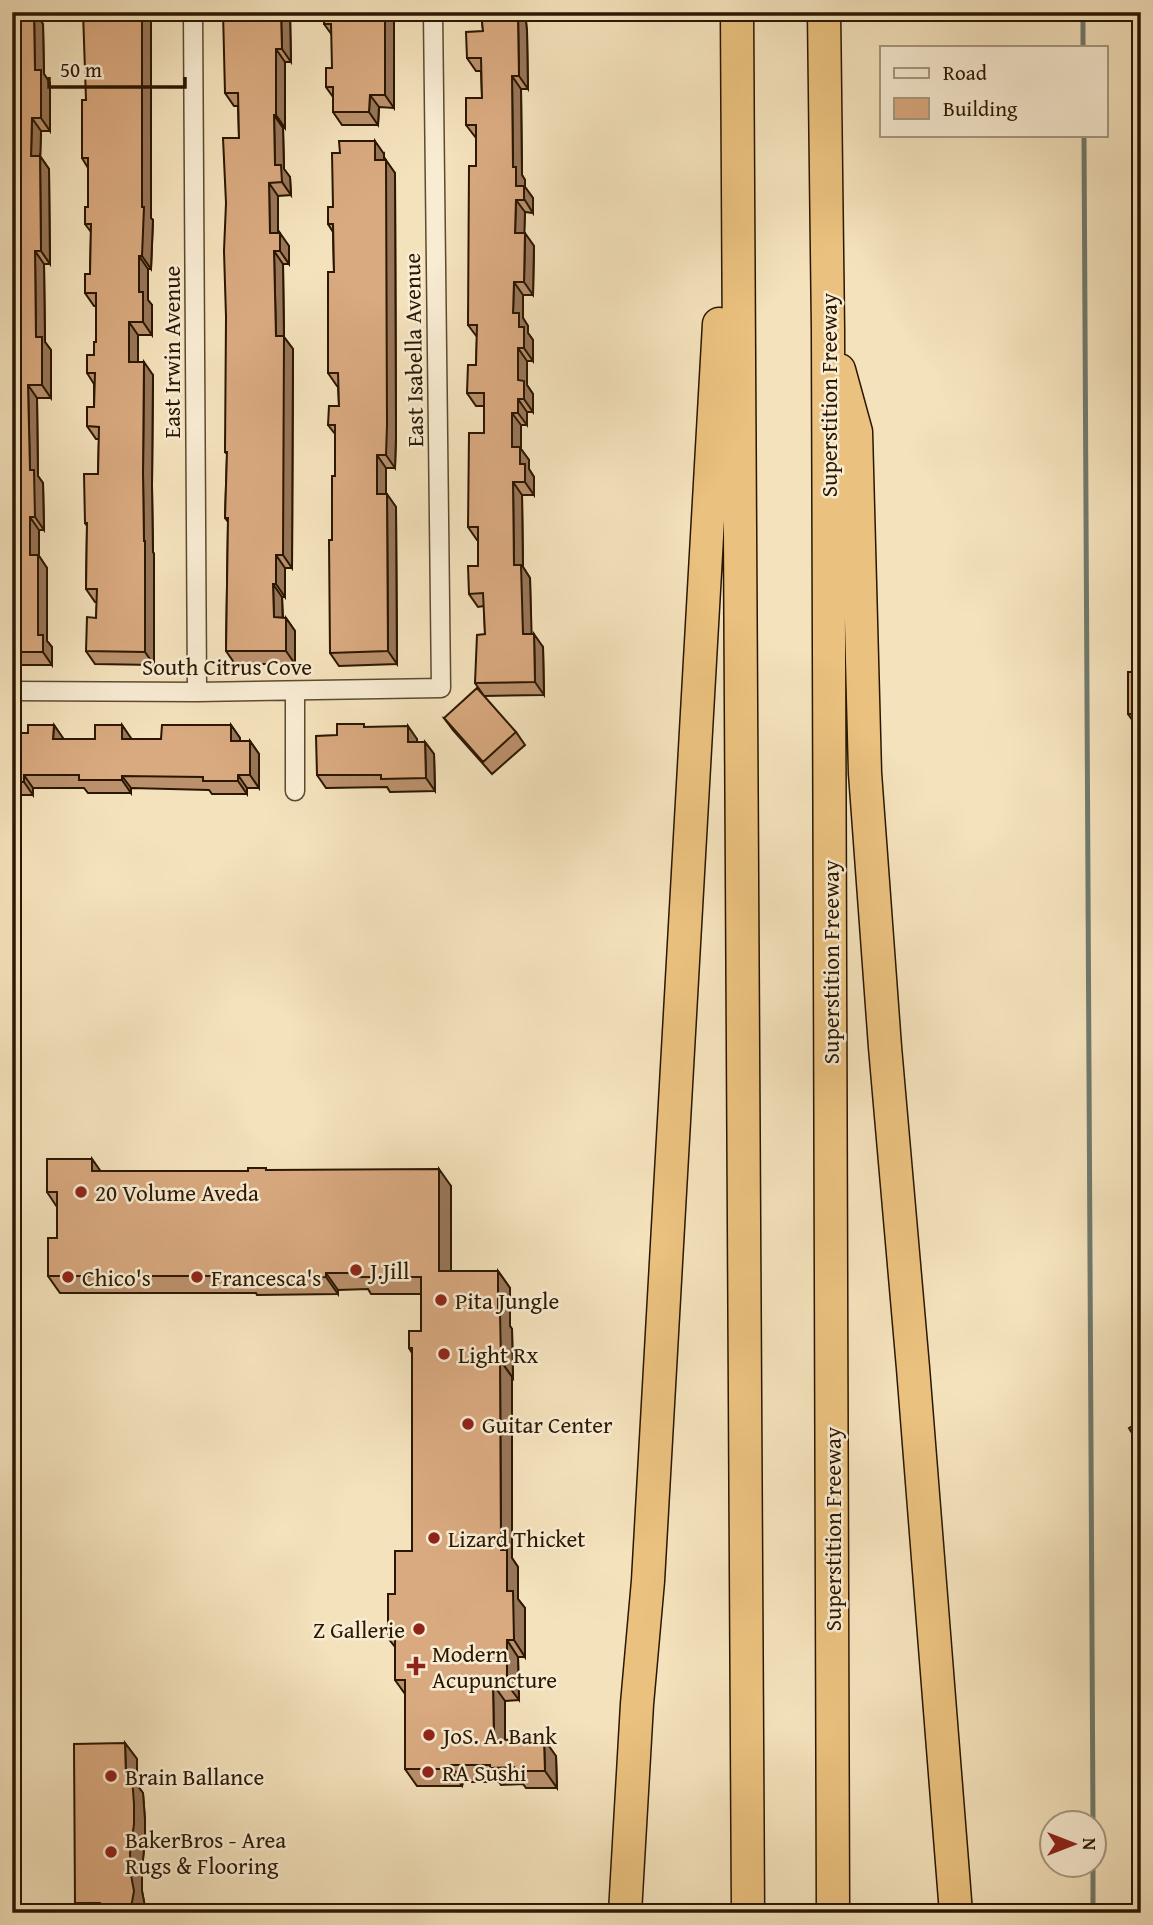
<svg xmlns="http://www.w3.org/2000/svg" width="1153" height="1925" viewBox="0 0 1153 1925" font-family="'Gentium Book Plus',serif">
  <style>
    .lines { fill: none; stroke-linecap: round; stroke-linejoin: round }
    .stream { stroke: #707a6e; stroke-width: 5 }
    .minor-casing { stroke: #5d4a2f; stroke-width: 21 }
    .motorway-casing { stroke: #2b1700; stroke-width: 35 }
    .minor { stroke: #f8ecd3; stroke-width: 18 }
    .motorway { stroke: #eac17e; stroke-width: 32 }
    .wall { fill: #bb916d; stroke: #2b1700; stroke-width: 2 }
    .shaded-wall { fill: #987659; stroke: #2b1700; stroke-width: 2 }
    .building { fill: #d9a97f; stroke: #2b1700; stroke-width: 2 }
    .poi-dot { fill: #8f2418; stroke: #f8ecd3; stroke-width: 2.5 }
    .labels { text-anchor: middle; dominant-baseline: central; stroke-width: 5; stroke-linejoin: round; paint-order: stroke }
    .street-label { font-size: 23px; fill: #2b1700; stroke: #f8ecd3 }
    .poi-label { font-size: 23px; fill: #2b1700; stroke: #f8ecd3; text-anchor: start }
  </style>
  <rect width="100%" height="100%" fill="#f4e2bc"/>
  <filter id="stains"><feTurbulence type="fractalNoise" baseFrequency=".00286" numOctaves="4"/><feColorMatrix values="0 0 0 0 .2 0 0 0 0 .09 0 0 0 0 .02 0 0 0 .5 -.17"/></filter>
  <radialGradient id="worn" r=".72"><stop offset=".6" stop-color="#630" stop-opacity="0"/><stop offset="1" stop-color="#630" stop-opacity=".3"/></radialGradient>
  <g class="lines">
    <path class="stream" d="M 1083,12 L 1083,47
      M 1084,135 L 1093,1824
      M 1093,1866 L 1093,1913"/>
    <defs>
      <path id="minor" d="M 193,12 L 197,692
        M 12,691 L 197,692 L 441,688 L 433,12
        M 295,691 L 295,791"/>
      <path id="motorway" d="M 737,12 L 748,1913
        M 824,12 L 828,330 L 833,1913
        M 839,370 L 856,432 L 865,773 L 885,1047 L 913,1368 L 956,1913
        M 625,1913 L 637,1704 L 648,1581 L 719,324"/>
    </defs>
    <use href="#minor" class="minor-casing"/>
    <use href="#motorway" class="motorway-casing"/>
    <use href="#minor" class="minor"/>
    <use href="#motorway" class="motorway"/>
  </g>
  <path class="wall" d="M 12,12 L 35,12 L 43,24 L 44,74 L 50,83 L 50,131 L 41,131 L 40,156 L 49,169 L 50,264 L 44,264 L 45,342 L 51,350 L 51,398 L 37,398 L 38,476 L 43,483 L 44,530 L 39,530 L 39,556 L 47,568 L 47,641 L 52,647 L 52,665 L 12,665 Z
    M 324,12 L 390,12 L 394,17 L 394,108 L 379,107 L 378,125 L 342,125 L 333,112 L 333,97 L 326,87 L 332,68 L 332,35 L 324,24 Z
    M 479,12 L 525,12 L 527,31 L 528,89 L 521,89 L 522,175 L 525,180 L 525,187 L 533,198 L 533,213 L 525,212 L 524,233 L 534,246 L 533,295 L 523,295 L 523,318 L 528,326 L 528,333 L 533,340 L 533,361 L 527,361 L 527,385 L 533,394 L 533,412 L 527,412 L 527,425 L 521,425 L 521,449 L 529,460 L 529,469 L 534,477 L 534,495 L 522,495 L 523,567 L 530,578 L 531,634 L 543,647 L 544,695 L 484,696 L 475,683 L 485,634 L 484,606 L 478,607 L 469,594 L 478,566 L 478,540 L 477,540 L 468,527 L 484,433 L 484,406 L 476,406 L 467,393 L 476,365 L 477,337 L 468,325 L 476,166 L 476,138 L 466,125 L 482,98 L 481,71 L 476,71 L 467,58 L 483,31 L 481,12 Z
    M 290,14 L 291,62 L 285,62 L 285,128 L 283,128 L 284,169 L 290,177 L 291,195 L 278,196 L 278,233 L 289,246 L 289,264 L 283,264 L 284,337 L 293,349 L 292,568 L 285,568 L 285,597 L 282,597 L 283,618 L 286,618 L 295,631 L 295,664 L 235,664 L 226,651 L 228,522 L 225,518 L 227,454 L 225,452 L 239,138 L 238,106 L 234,106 L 225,93 Z
    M 151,19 L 151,218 L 153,220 L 151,269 L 148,269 L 148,300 L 152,305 L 152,335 L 138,335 L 138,362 L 153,375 L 152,486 L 153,552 L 154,554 L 154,665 L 95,664 L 86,651 L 96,618 L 97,602 L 95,602 L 86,589 L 87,526 L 85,523 L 98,474 L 99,439 L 96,439 L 87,426 L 94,407 L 94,384 L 87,373 L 94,355 L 96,342 L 96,306 L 94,306 L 85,293 L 90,274 L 91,232 L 85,224 L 88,207 L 88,168 L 82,158 L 86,100 Z
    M 384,154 L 384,160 L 395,173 L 396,437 L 395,468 L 386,468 L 386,494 L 396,507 L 397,664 L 339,666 L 330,653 L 332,540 L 335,476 L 335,434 L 328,425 L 339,406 L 338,386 L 337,386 L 328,373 L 334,272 L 333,232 L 328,224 Z
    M 1136,672 L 1141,829 L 1135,821 L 1133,721 L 1128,714 Z
    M 444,718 L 516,732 L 525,745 L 492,774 L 453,730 Z
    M 54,725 L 63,739 L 95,739 L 122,725 L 131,739 L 161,739 L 231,725 L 240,738 L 240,741 L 250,741 L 259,754 L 259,788 L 247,788 L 247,794 L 212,794 L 209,790 L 131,788 L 131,793 L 88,793 L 84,788 L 33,788 L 33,795 L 17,795 L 13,788 L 12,733 L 28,733 Z
    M 366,727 L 417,739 L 417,742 L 425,742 L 434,754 L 435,791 L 390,792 L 387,787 L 326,788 L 317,775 L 337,735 Z
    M 92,1159 L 100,1171 L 248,1171 L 267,1170 L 451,1186 L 451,1271 L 498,1271 L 510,1288 L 510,1326 L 512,1329 L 513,1378 L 512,1377 L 512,1558 L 518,1567 L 518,1599 L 525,1608 L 525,1657 L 518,1657 L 519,1700 L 505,1701 L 505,1740 L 556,1756 L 557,1788 L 526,1788 L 523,1784 L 501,1785 L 499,1782 L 463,1782 L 462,1786 L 417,1786 L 405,1769 L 405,1694 L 395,1680 L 395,1647 L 388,1638 L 395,1594 L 412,1551 L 412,1353 L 409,1348 L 421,1331 L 421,1294 L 371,1294 L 368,1289 L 338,1290 L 338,1294 L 257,1295 L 256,1293 L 60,1293 L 48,1276 L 57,1238 L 57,1207 L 47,1192 Z
    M 1141,1284 L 1141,1312 L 1135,1305 Z
    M 1141,1339 L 1141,1362 L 1135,1353 Z
    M 125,1743 L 137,1759 L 137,1785 L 143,1793 L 145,1820 L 145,1840 L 142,1869 L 142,1891 L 145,1907 L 144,1913 L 82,1913 L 75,1903 Z"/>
  <path class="shaded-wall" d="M 34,12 L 43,24 L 44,74 L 50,83 L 50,131 L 41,118 L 35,70 Z
    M 142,12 L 146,12 L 151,19 L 151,218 L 153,220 L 151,269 L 142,256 Z
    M 281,12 L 288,12 L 290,14 L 291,62 L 282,49 Z
    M 385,12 L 390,12 L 394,17 L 394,108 L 385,95 Z
    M 518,12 L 525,12 L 527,31 L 528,89 L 519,76 Z
    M 276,49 L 285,62 L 285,128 L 276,115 Z
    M 512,76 L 521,89 L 522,175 L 525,180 L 525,187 L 533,198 L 533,213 L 516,186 L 513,167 Z
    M 370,95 L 379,107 L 378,125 L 369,112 Z
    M 274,115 L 283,128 L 284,169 L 290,177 L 291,195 L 282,182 L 275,165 Z
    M 32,118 L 41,131 L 40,169 L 31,156 Z
    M 375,141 L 384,154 L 384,173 L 375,160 Z
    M 40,156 L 49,169 L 50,264 L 41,251 Z
    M 386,160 L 395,173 L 396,437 L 395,468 L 386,455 Z
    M 269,183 L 278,196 L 278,246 L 270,233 Z
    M 516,200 L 525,212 L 524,246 L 515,233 Z
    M 280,233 L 289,246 L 289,264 L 280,251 Z
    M 525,233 L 534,246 L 533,295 L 524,282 Z
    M 35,251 L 44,264 L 45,342 L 51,350 L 51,398 L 42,385 L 36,337 Z
    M 274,251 L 283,264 L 284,337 L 293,349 L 292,568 L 283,555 L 276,336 Z
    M 139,256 L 148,269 L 148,300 L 152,305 L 152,335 L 143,322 L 139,292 Z
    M 514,282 L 523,295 L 523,318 L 528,326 L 528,333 L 533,340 L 533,361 L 524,348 L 519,327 L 513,313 Z
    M 129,322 L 138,335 L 138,375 L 129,362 Z
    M 518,348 L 527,361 L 527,385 L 533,394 L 533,412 L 524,399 L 518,380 Z
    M 144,362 L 153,375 L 152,486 L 153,552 L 154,554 L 154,665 L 145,652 L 143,473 Z
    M 28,385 L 37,398 L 38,476 L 43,483 L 44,530 L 35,517 L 30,470 Z
    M 518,399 L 527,412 L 527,425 L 518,413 Z
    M 512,413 L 521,425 L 521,449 L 529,460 L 529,469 L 534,477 L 534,495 L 525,482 L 520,464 L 512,447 Z
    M 377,455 L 386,468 L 386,507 L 377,494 Z
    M 513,482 L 522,495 L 523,567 L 530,578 L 532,647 L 523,634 L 514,565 Z
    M 387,494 L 396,507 L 397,664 L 388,651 Z
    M 30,517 L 39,530 L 39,556 L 47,568 L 47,641 L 52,647 L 52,665 L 43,652 L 38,635 L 30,555 Z
    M 276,555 L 285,568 L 285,597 L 276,584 Z
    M 273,584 L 282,597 L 283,630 L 274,617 Z
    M 286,618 L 295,631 L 295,664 L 286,651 Z
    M 534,634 L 543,647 L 544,695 L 535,682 Z
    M 54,725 L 63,738 L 62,752 L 53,739 Z
    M 122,725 L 131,738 L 131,751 L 122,739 Z
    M 231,725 L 240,738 L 240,754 L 231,741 Z
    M 408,726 L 417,739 L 417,755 L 408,742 Z
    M 250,741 L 259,754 L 259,788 L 250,775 Z
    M 425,742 L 434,754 L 435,791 L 426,778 Z
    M 24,775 L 33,788 L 33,795 L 24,782 Z
    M 238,775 L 247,788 L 247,794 L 238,781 Z
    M 122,776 L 131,788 L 131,793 L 122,780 Z
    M 92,1159 L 104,1176 L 92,1171 Z
    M 439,1169 L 451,1186 L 451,1288 L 439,1271 Z
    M 12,1227 L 15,1231 L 15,1279 L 12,1275 Z
    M 498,1271 L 510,1288 L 510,1326 L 512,1329 L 513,1378 L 501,1361 L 498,1314 Z
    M 326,1273 L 338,1290 L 338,1294 L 326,1277 Z
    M 500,1360 L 512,1377 L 512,1558 L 518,1567 L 518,1599 L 525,1608 L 525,1657 L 514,1640 L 501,1550 Z
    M 507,1640 L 518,1657 L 519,1700 L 507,1684 Z
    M 493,1684 L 505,1701 L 505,1757 L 494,1740 Z
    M 544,1739 L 556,1756 L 557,1788 L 545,1771 Z
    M 125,1743 L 137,1759 L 137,1785 L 143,1793 L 145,1820 L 145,1840 L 142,1869 L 142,1891 L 145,1907 L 144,1913 L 135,1913 L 131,1908 Z
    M 451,1765 L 463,1782 L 462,1786 L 450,1769 Z"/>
  <path class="building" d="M 12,12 L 34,12 L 35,70 L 41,70 L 41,118 L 32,118 L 31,156 L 40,156 L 41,251 L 35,251 L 36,337 L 42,337 L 42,385 L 28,385 L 30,470 L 34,470 L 35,517 L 30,517 L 30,555 L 38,555 L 38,635 L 43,635 L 43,652 L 12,652 Z
    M 83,12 L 142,12 L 142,207 L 144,207 L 142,256 L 139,256 L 139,292 L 143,292 L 143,322 L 129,322 L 129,362 L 144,362 L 143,473 L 144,541 L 145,541 L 145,652 L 86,651 L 87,617 L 96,618 L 97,589 L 86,589 L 87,523 L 85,523 L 84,474 L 98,474 L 99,427 L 87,426 L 87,407 L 94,407 L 95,373 L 87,373 L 87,355 L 94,355 L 94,342 L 96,342 L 96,293 L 85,293 L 85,274 L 90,274 L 91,224 L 85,224 L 85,207 L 88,207 L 88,158 L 82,158 L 82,100 L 86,100 Z
    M 223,12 L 281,12 L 282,49 L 276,49 L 276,115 L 274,115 L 275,165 L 281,165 L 282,182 L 269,183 L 270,233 L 280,233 L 280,251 L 274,251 L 276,336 L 284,336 L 283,555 L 276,555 L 276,584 L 273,584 L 274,617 L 286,618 L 286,651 L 226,651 L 228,518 L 225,518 L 227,452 L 225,452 L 226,317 L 224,251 L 226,203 L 223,138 L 239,138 L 238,93 L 225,93 Z
    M 324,12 L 385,12 L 385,95 L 370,95 L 369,112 L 333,112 L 333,87 L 326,87 L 326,68 L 332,68 L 331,24 L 324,24 Z
    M 481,12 L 518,12 L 518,18 L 519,76 L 512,76 L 513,167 L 516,167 L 516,186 L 524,186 L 524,200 L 516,200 L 515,233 L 525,233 L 524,282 L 514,282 L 513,313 L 519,313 L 519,327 L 524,327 L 524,348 L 518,348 L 518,380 L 524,381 L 524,399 L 518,399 L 518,413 L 512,413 L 512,447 L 520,447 L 520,464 L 525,464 L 525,482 L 513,482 L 514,565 L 521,565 L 523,634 L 534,634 L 535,682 L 475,683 L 477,635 L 485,634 L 483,593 L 469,594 L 468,566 L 478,566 L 478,527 L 468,527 L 469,433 L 484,433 L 484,393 L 467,393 L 468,365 L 476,365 L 477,325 L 468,325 L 469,166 L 476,166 L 476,125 L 466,125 L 466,98 L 482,98 L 481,58 L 467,58 L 466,32 L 483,31 Z
    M 339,141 L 375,141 L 375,160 L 386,160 L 387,425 L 386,455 L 377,455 L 377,494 L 387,494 L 388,651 L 330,653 L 329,540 L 332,540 L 332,476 L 335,476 L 335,425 L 328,425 L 329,406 L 339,406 L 338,373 L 328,373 L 328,272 L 334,272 L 333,224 L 328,224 L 328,207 L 333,207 L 332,153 L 340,153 Z
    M 1137,334 L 1141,334 L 1141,378 L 1136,378 Z
    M 1136,621 L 1141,621 L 1141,827 L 1141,821 L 1135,821 L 1133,714 L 1128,714 L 1128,672 L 1136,672 Z
    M 477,688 L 516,732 L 483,762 L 444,718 Z
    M 337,724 L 364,724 L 364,727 L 408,726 L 408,742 L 425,742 L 426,778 L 381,779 L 381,775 L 317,775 L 316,736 L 337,735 Z
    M 28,725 L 54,725 L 53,739 L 95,739 L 95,725 L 122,725 L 122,739 L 161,739 L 162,725 L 231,725 L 231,741 L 250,741 L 250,775 L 238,775 L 238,781 L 203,781 L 203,777 L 122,776 L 122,780 L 79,780 L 79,775 L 24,775 L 24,782 L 12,782 L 12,733 L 28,733 Z
    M 1140,888 L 1141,888 L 1141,915 L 1140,915 Z
    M 1136,1024 L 1141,1024 L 1141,1092 L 1139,1092 L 1139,1047 L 1136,1047 Z
    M 47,1159 L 92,1159 L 92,1171 L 248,1171 L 248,1168 L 266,1168 L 266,1170 L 439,1169 L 439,1271 L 498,1271 L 498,1314 L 500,1313 L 501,1361 L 500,1360 L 501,1550 L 507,1550 L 507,1591 L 513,1591 L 514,1640 L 507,1640 L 507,1684 L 493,1684 L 494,1740 L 544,1739 L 545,1771 L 514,1771 L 514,1767 L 490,1768 L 490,1765 L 451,1765 L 450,1769 L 405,1769 L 405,1680 L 395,1680 L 395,1638 L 388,1638 L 388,1594 L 395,1594 L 395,1551 L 412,1551 L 412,1348 L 409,1348 L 409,1331 L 421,1331 L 421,1277 L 359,1277 L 359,1273 L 326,1273 L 326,1277 L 245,1278 L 245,1276 L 48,1276 L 48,1238 L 57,1238 L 57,1192 L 47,1192 Z
    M 1135,1284 L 1141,1284 L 1141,1305 L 1135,1305 Z
    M 1135,1339 L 1141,1339 L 1141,1353 L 1135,1353 Z
    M 1141,1421 L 1141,1448 L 1129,1428 Z
    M 125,1743 L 126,1777 L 132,1777 L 134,1804 L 134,1824 L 130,1853 L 131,1875 L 134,1891 L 131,1908 L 126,1913 L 110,1913 L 107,1911 L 100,1903 L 75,1903 L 74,1744 Z"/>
  <g class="poi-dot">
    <circle cx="81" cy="1192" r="7"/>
    <circle cx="356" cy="1270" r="7"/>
    <circle cx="68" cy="1277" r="7"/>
    <circle cx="197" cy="1277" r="7"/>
    <circle cx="441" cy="1300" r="7"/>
    <circle cx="444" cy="1354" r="7"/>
    <circle cx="468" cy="1424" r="7"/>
    <circle cx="434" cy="1538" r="7"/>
    <circle cx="419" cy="1629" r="7"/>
    <path d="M412.5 1655.5h7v7h7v7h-7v7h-7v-7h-7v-7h7z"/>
    <circle cx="429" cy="1735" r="7"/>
    <circle cx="428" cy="1772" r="7"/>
    <circle cx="111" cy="1776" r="7"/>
    <circle cx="111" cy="1852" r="7"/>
  </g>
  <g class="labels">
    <g class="street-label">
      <text transform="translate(413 350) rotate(-91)">East Isabella Avenue</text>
      <text transform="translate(171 352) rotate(-90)">East Irwin Avenue</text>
      <text transform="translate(828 395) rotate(-90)">Superstition Freeway</text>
      <text x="227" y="666">South Citrus Cove</text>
      <text transform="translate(830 962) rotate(-90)">Superstition Freeway</text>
      <text transform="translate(832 1529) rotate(-90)">Superstition Freeway</text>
    </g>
    <g class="poi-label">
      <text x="95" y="1192">20 Volume Aveda</text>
      <text x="370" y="1270">J.Jill</text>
      <text x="82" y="1277">Chico's</text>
      <text x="211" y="1277">Francesca's</text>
      <text x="455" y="1300">Pita Jungle</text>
      <text x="458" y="1354">Light Rx</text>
      <text x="482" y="1424">Guitar Center</text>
      <text x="448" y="1538">Lizard Thicket</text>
      <text x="405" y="1629" text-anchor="end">Z Gallerie</text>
      <text x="432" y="1653">Modern<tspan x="432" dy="26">Acupuncture</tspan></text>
      <text x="443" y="1735">JoS. A. Bank</text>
      <text x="442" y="1772">RA Sushi</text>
      <text x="125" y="1776">Brain Ballance</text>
      <text x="125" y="1839">BakerBros - Area<tspan x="125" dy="26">Rugs &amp; Flooring</tspan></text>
    </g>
  </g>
  <rect width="1153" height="1925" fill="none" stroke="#f4e2bc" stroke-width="42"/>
  <rect x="14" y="14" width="1125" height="1897" fill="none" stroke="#2b1700" stroke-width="3.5"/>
  <rect x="21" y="21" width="1111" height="1883" fill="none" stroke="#2b1700" stroke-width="2"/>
  <rect x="880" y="46" width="228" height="91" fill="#f8ecd3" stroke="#a6977f" stroke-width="2"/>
  <rect x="894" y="68" width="35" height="10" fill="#f8ecd3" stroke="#a6977f" stroke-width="2"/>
  <text x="943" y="80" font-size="21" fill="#2b1700">Road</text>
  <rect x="894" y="98" width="35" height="21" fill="#d9a97f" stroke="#a6977f" stroke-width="2"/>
  <text x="943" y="116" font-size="21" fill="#2b1700">Building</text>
  <g transform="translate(1073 1844) rotate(90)"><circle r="33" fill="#f8ecd3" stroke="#a6977f" stroke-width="2"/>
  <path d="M0-5L12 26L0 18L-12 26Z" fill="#8f2418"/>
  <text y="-10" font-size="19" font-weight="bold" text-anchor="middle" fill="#2b1700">N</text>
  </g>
  <path d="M49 77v10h136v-10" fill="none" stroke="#2b1700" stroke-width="3.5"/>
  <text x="60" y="77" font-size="21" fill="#2b1700" stroke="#f8ecd3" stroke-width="5" paint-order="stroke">50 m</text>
  <rect width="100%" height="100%" filter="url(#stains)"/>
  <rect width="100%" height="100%" fill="url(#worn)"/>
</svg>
